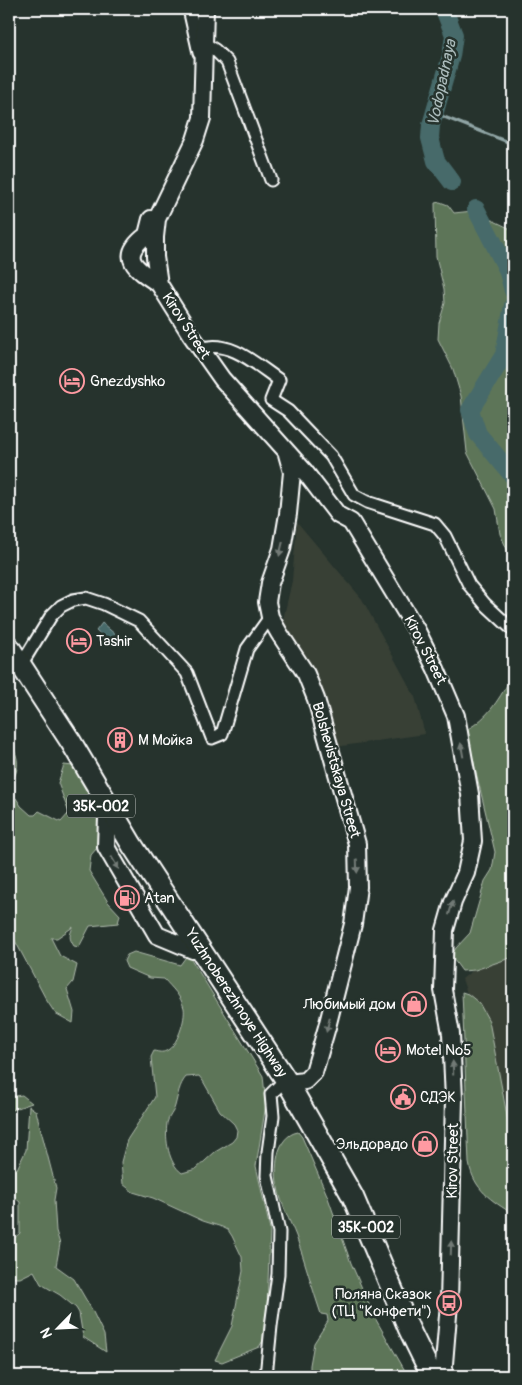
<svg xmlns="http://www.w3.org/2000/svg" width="522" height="1385" viewBox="0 0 522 1385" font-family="Pangolin,sans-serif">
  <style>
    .built { fill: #384036 }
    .green { fill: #5d7458; stroke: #aebaac; fill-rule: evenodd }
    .water { fill: #476b6b; stroke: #91a6a6 }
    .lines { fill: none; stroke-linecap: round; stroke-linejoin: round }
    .stream { stroke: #91a6a6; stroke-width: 3 }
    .river { stroke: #476b6b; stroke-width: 18 }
    .street-casing { stroke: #fff; stroke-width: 15 }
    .secondary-casing { stroke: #fff; stroke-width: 20 }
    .highway-casing { stroke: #fff; stroke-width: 24 }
    .street { stroke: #26332d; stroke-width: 11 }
    .secondary { stroke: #26332d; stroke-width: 16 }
    .highway { stroke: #26332d; stroke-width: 20 }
    .oneway { fill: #727a76 }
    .labels { text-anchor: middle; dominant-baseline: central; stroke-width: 5; stroke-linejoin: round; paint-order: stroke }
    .shield { fill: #26332d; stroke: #bec2c0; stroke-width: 1 }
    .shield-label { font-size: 14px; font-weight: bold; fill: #fff }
    .street-label { font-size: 15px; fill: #fff; stroke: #26332d }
    .poi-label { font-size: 15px; fill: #fff; stroke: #26332d; text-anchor: start }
    .water-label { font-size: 16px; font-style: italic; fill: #acbcbc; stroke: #26332d }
  </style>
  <rect width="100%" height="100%" fill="#26332d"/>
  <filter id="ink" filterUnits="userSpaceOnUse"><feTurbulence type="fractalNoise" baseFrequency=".02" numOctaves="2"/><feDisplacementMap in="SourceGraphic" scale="10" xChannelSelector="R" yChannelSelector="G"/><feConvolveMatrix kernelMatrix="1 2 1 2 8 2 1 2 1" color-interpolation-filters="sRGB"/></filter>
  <g filter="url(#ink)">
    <path class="built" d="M 297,522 L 362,599 L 415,697 L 425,734 L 335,747 L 315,681 L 283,620 L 292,581 Z
      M 513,938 L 513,1121 L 462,979 Z"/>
    <path class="green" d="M 440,202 L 448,205 L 454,213 L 473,211 L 513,230 L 513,562 L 500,534 L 496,509 L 467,452 L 461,396 L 453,369 L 438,339 L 439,323 L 445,303 L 444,289 L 436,256 L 435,203 Z
      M 513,675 L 513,957 L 475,970 L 462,971 L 454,960 L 453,953 L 456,948 L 470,933 L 485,881 L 492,870 L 495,852 L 466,730 C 490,717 499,698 513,675 Z
      M 9,744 C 18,752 20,766 14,777 L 9,776 Z
      M 64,765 L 73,766 L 104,819 L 102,835 L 97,848 L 91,855 L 89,871 L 108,902 L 120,915 L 118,923 L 90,926 L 79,947 L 74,946 C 68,937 70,935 73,927 L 57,938 L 51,938 L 60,956 L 77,965 L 73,982 L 67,989 L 74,1012 L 73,1023 L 55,1013 L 47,1001 L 12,935 L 9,924 L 9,877 L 15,863 L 9,860 L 9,803 L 16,798 L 21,806 L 31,815 L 35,815 L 39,811 L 61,822 L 69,813 L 58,783 Z
      M 134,952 L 180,965 L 188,954 L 263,1076 L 266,1104 L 256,1166 L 270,1229 L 266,1336 L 259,1347 L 222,1362 L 215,1360 L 232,1326 L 243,1271 L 242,1257 L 232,1236 L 228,1230 L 222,1227 L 203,1221 L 153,1198 L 133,1192 L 123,1184 L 121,1162 L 127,1140 L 155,1097 L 151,1057 L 154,1051 C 159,1052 162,1053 166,1051 C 177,1047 186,1019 184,1008 C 181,996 172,988 164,979 L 150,978 L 127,968 L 124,961 L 127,955 ZM 199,1076 L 203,1081 L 220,1111 L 234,1124 L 237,1130 L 236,1137 L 232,1142 L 215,1152 L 196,1169 L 182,1173 C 168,1163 165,1139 167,1123 C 168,1117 174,1112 175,1106 C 178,1095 179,1085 186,1077 Z
      M 462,992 L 468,994 L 479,1003 L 489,1021 L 509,1126 L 513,1138 L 513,1214 C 491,1200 474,1190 469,1163 Z
      M 22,1095 L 32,1103 L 9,1111 L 9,1097 Z
      M 29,1106 L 36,1111 L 56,1188 L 54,1200 L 56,1231 L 60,1244 L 56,1266 L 74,1279 L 92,1310 L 104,1335 L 106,1352 L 83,1337 L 79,1313 L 76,1308 L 60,1295 L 41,1284 L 34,1271 L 20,1278 L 14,1278 L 11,1272 L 9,1261 L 9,1243 L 20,1233 L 20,1202 L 9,1193 L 9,1156 L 10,1156 L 9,1163 L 17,1169 L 26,1150 Z
      M 298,1132 L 302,1137 L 327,1195 L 351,1263 L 375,1318 L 408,1376 L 310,1376 L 310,1365 L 314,1343 L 328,1321 L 327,1315 L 321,1314 C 312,1288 305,1261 296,1236 C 290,1221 281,1204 278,1188 C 274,1171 275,1136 298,1132 Z"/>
    <path class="water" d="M 102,623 L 117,636 L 110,643 L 96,631 Z"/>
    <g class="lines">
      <path class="stream" d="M 434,113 L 513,144"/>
      <path class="river" d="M 444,9 L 454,35 L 451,56 L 431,125 L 430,138 L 436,161 L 452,182
        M 476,209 L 507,269 L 513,291
        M 513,305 L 504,355 L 470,410 L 478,434 L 513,476"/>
      <defs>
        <path id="street" d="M 189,9 L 199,53
          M 204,43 L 215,50 L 227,62 L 271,180
          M 201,349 C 229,338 258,366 279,380 L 271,400 L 288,411 L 331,456 L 354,495 L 367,502 L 435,524 L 445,536 L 469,585 L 485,604 L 513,630
          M 21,665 L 51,616 L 61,606 L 73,600 L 86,598 L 104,604 L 139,621 L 187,673 L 212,738 L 222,734 L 247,649 L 270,617
          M 266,1376 L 271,1326 L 278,1274 L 279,1232 L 267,1176 L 268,1152 L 273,1116 L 271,1094 L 280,1085"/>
        <path id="secondary" d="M 205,9 L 202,118 L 195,140 L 157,219 L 155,237 L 155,257 L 159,284 L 191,335 L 222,379 L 305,472 L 338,515 L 351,522 L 417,631 L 436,669 L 456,716 L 470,794 L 473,841 L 466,873 L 453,902 L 445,930 L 443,990 L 451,1034 L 454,1099 L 449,1303 L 443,1376
          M 151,219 L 147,235 C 117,257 136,269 159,284
          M 287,454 L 292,472 L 288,514 L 282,549 L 270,583 L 267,602 L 270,617 L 279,633 L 306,674 L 316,699 L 357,844 L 358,887 L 353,924 L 327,1027 L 314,1072 L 305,1081 L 288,1083
          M 107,817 L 106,847 L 157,935 L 193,950"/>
        <path id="highway" d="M 9,647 L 71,742 L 132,845 L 288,1083 L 353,1197 L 409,1329 L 432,1376"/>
      </defs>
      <use href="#street" class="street-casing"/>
      <use href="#secondary" class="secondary-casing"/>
      <use href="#highway" class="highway-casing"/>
      <use href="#street" class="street"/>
      <use href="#secondary" class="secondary"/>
      <use href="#highway" class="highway"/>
    </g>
    <defs><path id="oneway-solid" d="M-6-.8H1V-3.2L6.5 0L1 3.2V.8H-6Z" transform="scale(1.25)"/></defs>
    <g class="oneway">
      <use href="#oneway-solid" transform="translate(281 549) rotate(104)"/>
      <use href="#oneway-solid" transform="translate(462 750) rotate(-100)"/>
      <use href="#oneway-solid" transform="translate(115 863) rotate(60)"/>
      <use href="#oneway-solid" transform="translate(357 866) rotate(88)"/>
      <use href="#oneway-solid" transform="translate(451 908) rotate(-73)"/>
      <use href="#oneway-solid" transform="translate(328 1025) rotate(104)"/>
      <use href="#oneway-solid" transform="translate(453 1068) rotate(-92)"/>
      <use href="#oneway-solid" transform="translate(451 1248) rotate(-88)"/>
    </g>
  </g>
  <defs>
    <symbol id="hotel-ring" viewBox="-11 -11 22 22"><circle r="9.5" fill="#26332d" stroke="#ff9aa2" stroke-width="1.5"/><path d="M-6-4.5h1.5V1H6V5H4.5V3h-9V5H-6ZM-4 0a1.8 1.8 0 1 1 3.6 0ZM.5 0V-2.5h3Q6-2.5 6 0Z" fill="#ff9aa2"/></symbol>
    <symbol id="building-ring" viewBox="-11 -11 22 22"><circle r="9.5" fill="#26332d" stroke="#ff9aa2" stroke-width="1.5"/><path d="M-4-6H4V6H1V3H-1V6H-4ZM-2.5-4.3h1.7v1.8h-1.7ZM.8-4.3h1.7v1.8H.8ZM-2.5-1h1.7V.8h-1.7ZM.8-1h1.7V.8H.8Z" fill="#ff9aa2"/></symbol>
    <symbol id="fuel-ring" viewBox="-11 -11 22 22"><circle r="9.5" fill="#26332d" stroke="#ff9aa2" stroke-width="1.5"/><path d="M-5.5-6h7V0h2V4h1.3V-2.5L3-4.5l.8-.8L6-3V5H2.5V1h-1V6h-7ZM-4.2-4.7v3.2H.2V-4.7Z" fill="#ff9aa2"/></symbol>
    <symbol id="shop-ring" viewBox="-11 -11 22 22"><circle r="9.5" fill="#26332d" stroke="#ff9aa2" stroke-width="1.5"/><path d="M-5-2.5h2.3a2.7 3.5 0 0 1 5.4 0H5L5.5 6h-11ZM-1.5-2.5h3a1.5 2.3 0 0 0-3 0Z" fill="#ff9aa2"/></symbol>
    <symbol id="civic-ring" viewBox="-11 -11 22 22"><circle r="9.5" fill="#26332d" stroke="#ff9aa2" stroke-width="1.5"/><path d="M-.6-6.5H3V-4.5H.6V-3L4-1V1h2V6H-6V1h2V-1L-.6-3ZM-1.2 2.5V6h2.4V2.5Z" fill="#ff9aa2"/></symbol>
    <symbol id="bus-ring" viewBox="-11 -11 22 22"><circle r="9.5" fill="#26332d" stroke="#ff9aa2" stroke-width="1.5"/><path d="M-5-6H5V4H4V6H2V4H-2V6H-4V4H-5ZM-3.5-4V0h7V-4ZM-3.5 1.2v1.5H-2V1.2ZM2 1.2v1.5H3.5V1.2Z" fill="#ff9aa2"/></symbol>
  </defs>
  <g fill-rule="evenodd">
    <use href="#hotel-ring" x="58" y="367" width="28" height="28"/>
    <use href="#hotel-ring" x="65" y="627" width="28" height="28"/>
    <use href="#building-ring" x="106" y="726" width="28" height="28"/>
    <use href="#fuel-ring" x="113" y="884" width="28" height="28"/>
    <use href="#shop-ring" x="400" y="990" width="28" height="28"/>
    <use href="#hotel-ring" x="374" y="1036" width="28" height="28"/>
    <use href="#civic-ring" x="389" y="1083" width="28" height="28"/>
    <use href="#shop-ring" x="411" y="1130" width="28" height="28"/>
    <use href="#bus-ring" x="435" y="1289" width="28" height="28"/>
  </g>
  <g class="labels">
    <g class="shield">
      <rect x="67" y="794.5" width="68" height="23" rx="4"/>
      <rect x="332" y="1215.5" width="68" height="23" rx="4"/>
    </g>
    <g class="shield-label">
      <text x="101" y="806">35К-002</text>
      <text x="366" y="1227">35К-002</text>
    </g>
    <g class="street-label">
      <text transform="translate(186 326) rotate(57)">Kirov Street</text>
      <text transform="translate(425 650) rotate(63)">Kirov Street</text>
      <text transform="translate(336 770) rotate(74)">Bolshevistskaya Street</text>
      <text transform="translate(236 1003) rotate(57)">Yuzhnoberezhnoye Highway</text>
      <text transform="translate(453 1161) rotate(-89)">Kirov Street</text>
    </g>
    <g class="poi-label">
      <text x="90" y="381">Gnezdyshko</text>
      <text x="96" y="641">Tashir</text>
      <text x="138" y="740">М Мойка</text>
      <text x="144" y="898">Atan</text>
      <text x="396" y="1004" text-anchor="end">Любимый дом</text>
      <text x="406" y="1050">Motel №5</text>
      <text x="420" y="1097">СДЭК</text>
      <text x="408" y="1144" text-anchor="end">Эльдорадо</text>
      <text x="432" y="1294" text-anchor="end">Поляна Сказок<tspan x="432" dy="17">(ТЦ "Конфети")</tspan></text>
    </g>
    <g class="water-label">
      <text transform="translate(442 83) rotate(-78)">Vodopadnaya</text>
    </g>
  </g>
  <rect width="522" height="1385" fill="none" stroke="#26332d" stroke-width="30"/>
  <rect x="15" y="15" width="492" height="1355" fill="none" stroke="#fff" stroke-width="2" filter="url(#ink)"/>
  <g transform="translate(58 1328) rotate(246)" stroke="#26332d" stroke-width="4" paint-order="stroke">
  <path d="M0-4L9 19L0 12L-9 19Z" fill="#ffffff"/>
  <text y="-8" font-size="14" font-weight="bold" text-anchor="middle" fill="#ffffff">N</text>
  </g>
</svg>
